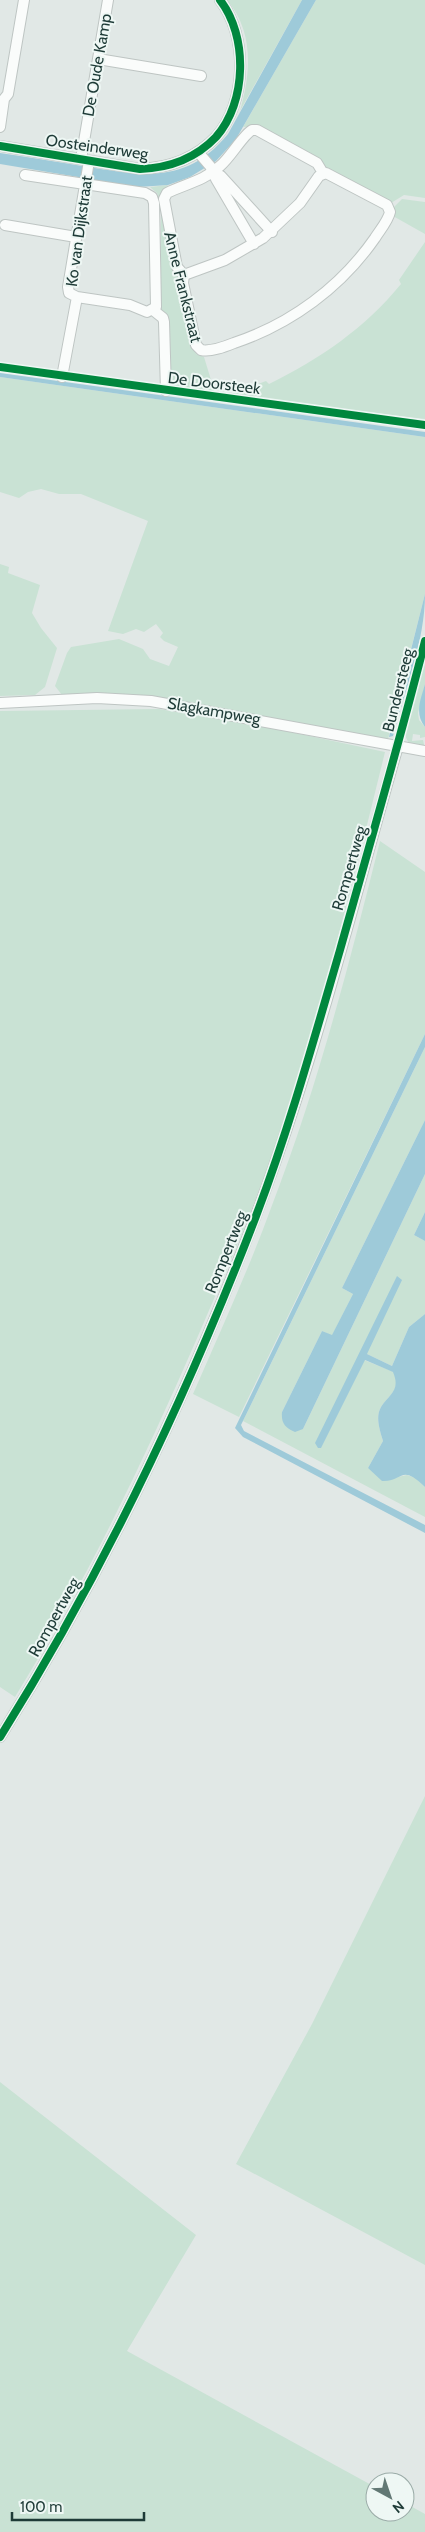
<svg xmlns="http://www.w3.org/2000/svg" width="425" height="2532" viewBox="0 0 425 2532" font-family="Cabin,sans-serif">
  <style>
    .green { fill: #c9e2d4 }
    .water { fill: #9ecad9 }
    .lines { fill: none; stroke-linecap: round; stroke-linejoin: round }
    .minor-casing { stroke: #bec5c3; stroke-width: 12 }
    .minor { stroke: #fafcfb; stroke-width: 10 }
    .cycleway-casing { stroke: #eef7f4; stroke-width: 11 }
    .cycleway { stroke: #00873e; stroke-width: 8 }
    .labels { text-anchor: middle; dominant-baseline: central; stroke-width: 4; stroke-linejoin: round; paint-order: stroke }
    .street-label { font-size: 16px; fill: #1e3b37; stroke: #eef7f4 }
  </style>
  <rect width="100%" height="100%" fill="#e1e8e6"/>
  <path class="green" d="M 227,0 L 302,0 L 240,111 C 251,72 254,32 227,0 Z
    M 316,0 L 425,0 L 425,198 L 404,195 L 391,203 L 330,171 L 257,126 L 243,127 Z
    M 168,185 L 160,195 L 179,277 L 178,281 L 196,354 L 204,357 L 215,393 L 171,388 L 170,329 L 169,322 L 159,311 L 161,302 L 161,203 L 157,193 L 150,187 Z
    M 402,199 L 425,202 L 425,234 L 393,216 L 393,208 Z
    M 425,242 L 425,419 L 228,395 L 266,381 L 269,384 C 320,359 365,328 401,284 L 399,280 Z
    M 0,377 L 425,437 L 425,594 L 388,739 L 158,698 L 62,695 L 55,686 L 67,653 L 71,647 L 119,639 L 143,649 L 150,659 L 169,666 L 178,647 L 164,641 L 160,637 L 163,633 L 156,624 L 144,632 L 136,629 L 123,634 L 108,631 L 148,521 L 81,494 L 59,494 L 41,489 L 28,492 L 19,498 L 0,492 Z
    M 0,564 L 9,567 L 8,573 L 40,585 L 32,613 L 41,628 L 57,648 L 45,687 L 35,695 L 0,696 Z
    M 425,651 L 425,684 L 418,713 L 419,720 L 425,727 L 425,737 L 420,738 L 420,735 L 413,734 L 412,741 L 423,740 L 425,749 L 409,744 L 404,733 Z
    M 159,709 L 281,730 L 385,752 C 351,891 316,1031 268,1166 C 247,1224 222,1280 198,1336 C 144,1460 86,1582 15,1697 L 0,1687 L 0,711 Z
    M 380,841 L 425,872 L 425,1034 L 239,1417 L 193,1394 C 220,1332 248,1271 271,1208 C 317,1089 349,965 380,841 Z
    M 425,1047 L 425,1120 L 342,1288 L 353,1294 L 332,1336 L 322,1331 L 282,1412 L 282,1418 L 303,1429 L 425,1174 L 425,1212 L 414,1235 L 425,1241 L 425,1314 L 409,1327 L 392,1366 L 367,1354 L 321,1448 L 364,1360 L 394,1372 C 401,1391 389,1394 381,1407 C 375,1417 380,1431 383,1441 L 368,1468 L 393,1478 L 407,1475 L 416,1478 L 425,1487 L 425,1517 L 243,1421 Z
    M 425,1796 L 425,2265 L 236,2164 L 312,2024 Z
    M 0,2082 L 196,2235 L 127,2351 L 375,2487 L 375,2512 L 405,2512 L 405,2503 L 425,2514 L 425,2532 L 0,2532 Z"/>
  <path class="water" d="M 302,0 L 316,0 L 236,139 L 216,161 L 190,177 L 168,185 L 138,187 L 0,164 L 0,153 C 29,157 58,162 88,167 C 145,176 187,184 228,134 Z
    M 0,373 L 425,432 L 425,437 L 0,377 Z
    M 425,594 C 425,641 405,690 393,736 L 389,737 Z
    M 425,684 L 425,727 C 414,713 421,699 425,684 Z
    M 425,1034 L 425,1047 L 241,1425 L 244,1431 L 425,1525 L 425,1533 L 243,1437 L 235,1428 Z
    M 425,1120 L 425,1174 L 303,1429 L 295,1432 C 285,1428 281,1423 282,1412 L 322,1331 L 332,1335 L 353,1294 L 342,1288 Z
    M 425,1212 L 425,1241 L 414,1235 Z
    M 397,1276 L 402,1280 L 367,1354 L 392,1366 L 409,1327 L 425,1314 L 425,1487 C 400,1463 404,1482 382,1481 L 368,1468 L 383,1441 C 380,1431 375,1417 381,1407 C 389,1394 401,1391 393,1372 L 365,1360 L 321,1448 L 318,1448 L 315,1443 Z"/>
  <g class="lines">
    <defs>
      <path id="minor" d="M 98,59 L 201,76
        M 0,127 L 4,99 L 8,94 L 24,0
        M 0,146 L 140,169 C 169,168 195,159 216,137 C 247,102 248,36 220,0
        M 198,152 L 210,166 L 216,179 L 254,244
        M 81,159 L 108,0
        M 214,172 L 221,176 L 272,232
        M 25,175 L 145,193 L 152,197 L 154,203 L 156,307 L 147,312 L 130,305 L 77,297 L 62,377
        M 5,225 L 76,237
        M 184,275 L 225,260 L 263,238 L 300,203 L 319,176 L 326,173 L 387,205 L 390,212 C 388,221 380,230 375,238 C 341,287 291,324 234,343 C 224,347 211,352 201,350 L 196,345 L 183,283 L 184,275 L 177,267 L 164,199 L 167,193 C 185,184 204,181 220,166 C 230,158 243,135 252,130 L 257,130 L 317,163 L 323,173
        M 77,297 L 69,293 L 68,287 L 89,161
        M 153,310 L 163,318 L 164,322 L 166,391
        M 0,703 L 97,698 L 151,701 L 425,751
        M 0,1737 C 103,1573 187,1396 256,1215 C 314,1063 353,903 398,746"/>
    </defs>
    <use href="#minor" class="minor-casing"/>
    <use href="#minor" class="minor"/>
    <defs>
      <path id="cycleway" d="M 0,146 L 140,169 C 169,168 195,159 216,137 C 247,102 248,36 220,0
        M 0,367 L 425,425
        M 0,1737 C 103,1573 187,1396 256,1216 C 289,1129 314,1039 340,950 C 369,847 399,744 425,641"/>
    </defs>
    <use href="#cycleway" class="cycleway-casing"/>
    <use href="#cycleway" class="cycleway"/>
  </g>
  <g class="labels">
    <g class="street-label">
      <text transform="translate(97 65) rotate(-80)">De Oude Kamp</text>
      <text transform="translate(97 147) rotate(8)">Oosteinderweg</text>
      <text transform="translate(79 231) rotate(-82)">Ko van Dijkstraat</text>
      <text transform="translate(183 287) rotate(76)">Anne Frankstraat</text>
      <text transform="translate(214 383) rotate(7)">De Doorsteek</text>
      <text transform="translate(398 690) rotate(-76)">Bundersteeg</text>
      <text transform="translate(214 711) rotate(10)">Slagkampweg</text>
      <text transform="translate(349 868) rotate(-74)">Rompertweg</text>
      <text transform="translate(226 1252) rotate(-68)">Rompertweg</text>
      <text transform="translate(54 1617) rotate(-61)">Rompertweg</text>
    </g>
  </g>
  <g transform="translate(390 2497) rotate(140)"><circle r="24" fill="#eef7f4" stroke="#9baca8"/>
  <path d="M0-4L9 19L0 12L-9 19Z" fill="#627874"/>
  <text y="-8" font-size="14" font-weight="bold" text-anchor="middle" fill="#1e3b37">N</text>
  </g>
  <path d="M12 2512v8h132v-8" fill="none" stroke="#1e3b37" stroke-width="2.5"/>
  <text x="20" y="2512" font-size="15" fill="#1e3b37" stroke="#eef7f4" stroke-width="4" paint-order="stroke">100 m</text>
</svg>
